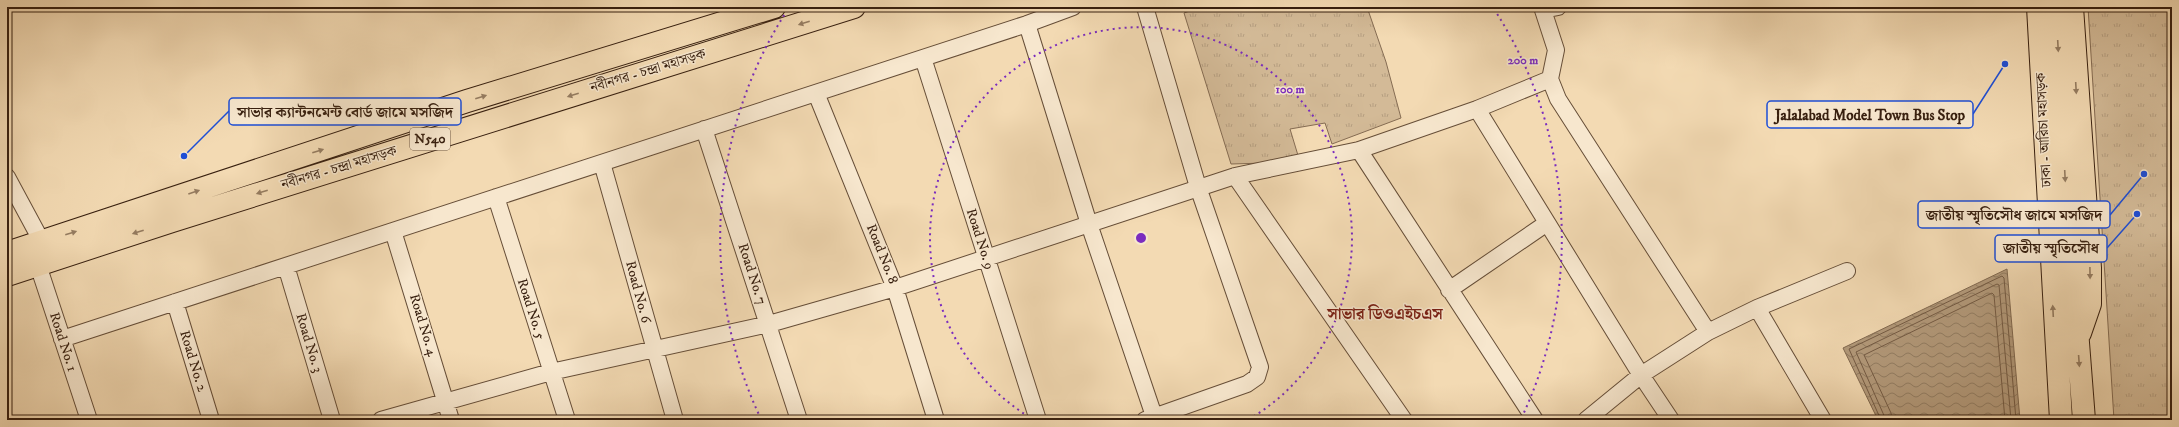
<svg xmlns="http://www.w3.org/2000/svg" width="2179" height="427" viewBox="0 0 2179 427" font-family="'IM FELL DW Pica','Noto Serif Bengali',serif">
  <style>
    .grass { fill: url(#grass-tufts); stroke: #856c53 }
    .water { fill: url(#water-waves); stroke: #816950 }
    .lines { fill: none; stroke-linecap: round; stroke-linejoin: round }
    .shore { stroke: #755c45; stroke-width: 1 }
    .minor-casing { stroke: #664e38; stroke-width: 18 }
    .trunk-casing { stroke: #371f0f; stroke-width: 24 }
    .minor { stroke: #f7e7ce; stroke-width: 16 }
    .trunk { stroke: #f3dab3; stroke-width: 22 }
    .oneway { fill: #957c61 }
    .ring { fill: none; stroke: #7b2cbf; stroke-width: 2; stroke-dasharray: 2 4 }
    .labels { text-anchor: middle; dominant-baseline: central; stroke-width: 3; stroke-linejoin: round; paint-order: stroke }
    .shield { fill: #f7e7ce; stroke: #715b48; stroke-width: 1 }
    .shield-label { font-size: 13px; font-weight: bold; fill: #371f0f }
    .street-label { font-size: 14px; fill: #371f0f; stroke: #f7e7ce }
    .quarter-label { font-size: 16px; font-weight: bold; fill: #7a1f14; stroke: #f7e7ce }
    .centre { fill: #7b2cbf; stroke: #f7e7ce; stroke-width: 2 }
    .ring-label { font-size: 12px; text-anchor: middle; font-weight: bold; fill: #7b2cbf; stroke: #f7e7ce; stroke-width: 3; stroke-linejoin: round; paint-order: stroke }
    .leader { fill: none; stroke: #1d4ed8; stroke-width: 1.5 }
    .callout-dot { fill: #1d4ed8; stroke: #f7e7ce; stroke-width: 1.5 }
    .callout { fill: #f7e7ce; stroke: #1d4ed8; stroke-width: 1.5 }
    .callout-label { font-size: 15px; text-anchor: middle; font-weight: bold; fill: #371f0f }
  </style>
  <defs>
    <pattern id="grass-tufts" width="24" height="20" patternUnits="userSpaceOnUse"><rect width="24" height="20" fill="#d3ba97"/><path d="M3 7l-1-3M5 7V3M7 7l1-3M15 17l-1-3M17 17v-4M19 17l1-3" fill="none" stroke="#b69f81"/></pattern>
    <pattern id="water-waves" width="16" height="10" patternUnits="userSpaceOnUse"><rect width="16" height="10" fill="#b39a7b"/><path d="M0 5q4-4 8 0t8 0" fill="none" stroke="#927d63"/></pattern>
  </defs>
  <rect width="100%" height="100%" fill="#f3dab3"/>
  <filter id="stains"><feTurbulence type="fractalNoise" baseFrequency=".005" numOctaves="4"/><feColorMatrix values="0 0 0 0 .2 0 0 0 0 .09 0 0 0 0 .02 0 0 0 .5 -.17"/></filter>
  <radialGradient id="worn" r=".72"><stop offset=".6" stop-color="#630" stop-opacity="0"/><stop offset="1" stop-color="#630" stop-opacity=".3"/></radialGradient>
  <path class="grass" d="M 1201,7 L 1367,7 L 1386,62 L 1401,118 L 1332,144 L 1325,123 L 1290,129 L 1300,162 L 1231,164 L 1184,13 Z
    M 2088,7 L 2172,7 L 2172,420 L 2114,420 Z"/>
  <path class="water" d="M 2007,269 L 2020,420 L 1878,420 L 1843,348 Z"/>
  <g class="lines">
    <path class="shore" d="M 1881,420 L 1849,349 L 2002,276 L 2004,278 L 2016,420
      M 1886,420 L 1856,352 L 1997,284 L 1999,285 L 2011,420
      M 1892,420 L 1891,413 L 1864,355 L 1992,293 L 1994,295 L 2005,420"/>
    <defs>
      <path id="minor" d="M 1145,7 L 1198,187 L 1260,367 L 1257,377 L 1247,384 L 1145,420
        M 1542,7 L 1556,50 L 1550,79 L 1558,99 L 1708,332
        M 1543,10 L 1558,7
        M 1027,24 L 1089,224 L 1154,416
        M 923,58 L 1038,420
        M 816,93 L 895,288 L 936,420
        M 1477,109 L 1641,375 L 1671,420
        M 704,129 L 799,420
        M 1359,150 L 1535,420
        M 602,163 L 675,420
        M 1235,176 L 1404,420
        M 7,177 L 42,242
        M 496,197 L 567,420
        M 393,231 L 451,420
        M 38,265 L 89,420
        M 286,266 L 332,420
        M 1449,290 L 1547,223
        M 175,302 L 211,420
        M 1757,308 L 1823,420
        M 62,339 L 1027,24 L 1073,7
        M 381,420 L 551,372 L 769,324 L 895,288 L 1235,176 L 1359,150 L 1477,109 L 1550,79
        M 1586,420 L 1641,375 L 1708,332 L 1757,308 L 1847,271"/>
      <path id="trunk" d="M 2038,7 L 2061,420
        M 2056,7 L 2067,201 L 2084,420
        M 2072,7 L 2090,268 L 2090,304 L 2080,333
        M 7,253 L 467,101 L 774,7
        M 7,275 L 172,221 L 854,7"/>
    </defs>
    <use href="#minor" class="minor-casing"/>
    <use href="#trunk" class="trunk-casing"/>
    <use href="#minor" class="minor"/>
    <use href="#trunk" class="trunk"/>
  </g>
  <defs><path id="oneway-solid" d="M-6-.8H1V-3.2L6.5 0L1 3.2V.8H-6Z"/></defs>
  <g class="oneway">
    <use href="#oneway-solid" transform="translate(804 23) rotate(163)"/>
    <use href="#oneway-solid" transform="translate(2058 46) rotate(87)"/>
    <use href="#oneway-solid" transform="translate(2076 88) rotate(87)"/>
    <use href="#oneway-solid" transform="translate(573 95) rotate(163)"/>
    <use href="#oneway-solid" transform="translate(481 97) rotate(-17)"/>
    <use href="#oneway-solid" transform="translate(318 151) rotate(-18)"/>
    <use href="#oneway-solid" transform="translate(2065 176) rotate(87)"/>
    <use href="#oneway-solid" transform="translate(194 192) rotate(-19)"/>
    <use href="#oneway-solid" transform="translate(262 192) rotate(163)"/>
    <use href="#oneway-solid" transform="translate(138 232) rotate(162)"/>
    <use href="#oneway-solid" transform="translate(71 233) rotate(-17)"/>
    <use href="#oneway-solid" transform="translate(2090 273) rotate(89)"/>
    <use href="#oneway-solid" transform="translate(2053 311) rotate(-93)"/>
    <use href="#oneway-solid" transform="translate(2079 361) rotate(86)"/>
  </g>
  <g class="ring">
    <path d="M1034 420A211 211 0 1 1 1248 420"/>
    <path d="M761 419A421 421 0 0 1 788 9M1494 9A421 421 0 0 1 1521 419"/>
  </g>
  <g class="labels">
    <rect class="shield" x="410" y="128" width="40" height="22" rx="3"/>
    <g class="shield-label">
      <text x="430" y="139">N540</text>
    </g>
    <g class="street-label">
      <text transform="translate(648 71) rotate(-17)">নবীনগর - চন্দ্রা মহাসড়ক</text>
      <text transform="translate(2044 130) rotate(-93)">ঢাকা - আরিচা মহাসড়ক</text>
      <text transform="translate(339 168) rotate(-17)">নবীনগর - চন্দ্রা মহাসড়ক</text>
      <text transform="translate(980 239) rotate(72)">Road No. 9</text>
      <text transform="translate(882 254) rotate(68)">Road No. 8</text>
      <text transform="translate(752 274) rotate(72)">Road No. 7</text>
      <text transform="translate(638 292) rotate(75)">Road No. 6</text>
      <text transform="translate(531 309) rotate(72)">Road No. 5</text>
      <text transform="translate(423 325) rotate(73)">Road No. 4</text>
      <text transform="translate(63 342) rotate(72)">Road No. 1</text>
      <text transform="translate(309 343) rotate(73)">Road No. 3</text>
      <text transform="translate(193 361) rotate(73)">Road No. 2</text>
    </g>
    <g class="quarter-label">
      <text x="1385" y="314">সাভার ডিওএইচএস</text>
    </g>
  </g>
  <circle cx="1141" cy="238" r="6" class="centre"/>
  <g class="ring-label">
    <text x="1523" y="64">200 m</text>
    <text x="1290" y="93">100 m</text>
  </g>
  <path class="leader" d="M184 156L229 111M2005 64L1973 114M2144 174L2110 215M2137 214L2107 248"/>
  <g class="callout-dot">
    <circle cx="184" cy="156" r="4"/>
    <circle cx="2005" cy="64" r="4"/>
    <circle cx="2144" cy="174" r="4"/>
    <circle cx="2137" cy="214" r="4"/>
  </g>
  <g class="callout">
    <rect x="229" y="98" width="232" height="27" rx="4"/>
    <rect x="1767" y="101" width="206" height="27" rx="4"/>
    <rect x="1918" y="201" width="192" height="27" rx="4"/>
    <rect x="1995" y="235" width="112" height="27" rx="4"/>
  </g>
  <g class="callout-label">
    <text x="345" y="117">সাভার ক্যান্টনমেন্ট বোর্ড জামে মসজিদ</text>
    <text x="1870" y="120">Jalalabad Model Town Bus Stop</text>
    <text x="2014" y="220">জাতীয় স্মৃতিসৌধ জামে মসজিদ</text>
    <text x="2051" y="253">জাতীয় স্মৃতিসৌধ</text>
  </g>
  <rect width="2179" height="427" fill="none" stroke="#f3dab3" stroke-width="24"/>
  <rect x="8" y="8" width="2163" height="411" fill="none" stroke="#371f0f" stroke-width="2"/>
  <rect x="12" y="12" width="2155" height="403" fill="none" stroke="#371f0f"/>
  <rect width="100%" height="100%" filter="url(#stains)"/>
  <rect width="100%" height="100%" fill="url(#worn)"/>
</svg>
